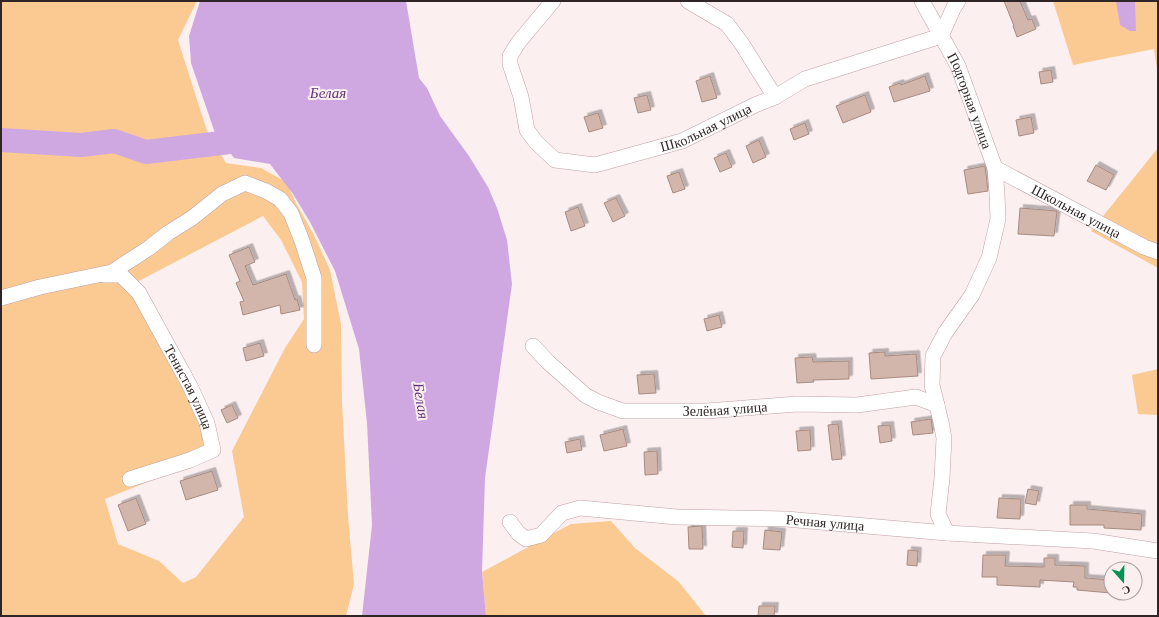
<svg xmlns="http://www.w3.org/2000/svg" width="1159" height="617" viewBox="0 0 1159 617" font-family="'Times New Roman',serif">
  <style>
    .green { fill: #fbca93; fill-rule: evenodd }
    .water { fill: #cfa8e2 }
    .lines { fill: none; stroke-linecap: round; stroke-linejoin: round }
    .river { stroke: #cfa8e2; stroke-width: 24 }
    .building { fill: #d2b5ab; stroke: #a68b81; filter: url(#shadow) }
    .minor-casing { stroke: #bfa1a4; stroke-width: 16 }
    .minor { stroke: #fff; stroke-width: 15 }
    .labels { text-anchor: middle; stroke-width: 4; stroke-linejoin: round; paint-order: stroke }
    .street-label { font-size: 14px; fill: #302526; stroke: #fceff0 }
    .water-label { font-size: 15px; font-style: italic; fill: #633378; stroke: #fceff0 }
  </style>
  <defs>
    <filter id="shadow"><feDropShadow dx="3.5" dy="-3.5" stdDeviation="0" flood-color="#0004"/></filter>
  </defs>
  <rect width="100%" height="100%" fill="#fceff0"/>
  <g class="green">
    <path d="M1,1H197L178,40L208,134L226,163L261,168L286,182L296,203L314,235L330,270L341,324L342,402L348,516L354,584L346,616H1ZM263,216L281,240L302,282L304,319L285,348L232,451L244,517L196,577L183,583L159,561L118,544L105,499L217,454L137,282Z"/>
    <path d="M1053,1H1158V76L1154,49L1073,65Z"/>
    <path d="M1158,148V268L1091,231Z"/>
    <path d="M1158,369V415L1138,414L1132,375Z"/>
    <path d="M611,521L635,548L679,582L706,616H486L482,572L571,524Z"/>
  </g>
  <g class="water">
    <path d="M200,1H406L419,78L427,88L440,116L469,156L488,187L497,208L507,240L512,284L485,478L482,572L486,616H362L372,525L367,423L359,349L335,271L310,222L293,194L270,164L234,158L215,133L191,63L189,36Z"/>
    <path d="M1116,1H1135L1136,31H1130L1120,25Z"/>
  </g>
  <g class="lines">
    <path class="river" d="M1,140L81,145L114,141L146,152L255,139"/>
  </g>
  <g class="building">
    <path d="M1004,1H1020L1028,20L1032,19L1036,29L1017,37L1013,26H1014Z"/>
    <path d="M1051,70L1053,82L1041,84L1039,72Z"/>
    <path d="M710,76L717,98L702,102L696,81Z"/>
    <path d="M925,76L930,91L894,102L889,87L900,83L901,85Z"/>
    <path d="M647,95L651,110L638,113L634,98Z"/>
    <path d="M865,95L871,112L843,123L836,106Z"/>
    <path d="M598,113L603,128L589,132L584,117Z"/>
    <path d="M1031,117L1034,133L1019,136L1016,120Z"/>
    <path d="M805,123L809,134L794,140L790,129Z"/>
    <path d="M759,140L766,157L753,163L746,146Z"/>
    <path d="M726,153L732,167L720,172L714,158Z"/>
    <path d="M1096,165L1114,175L1106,190L1087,181Z"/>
    <path d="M985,166L988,191L968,194L964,170Z"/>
    <path d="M679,172L685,189L673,193L667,176Z"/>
    <path d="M616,198L625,216L613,222L604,203Z"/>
    <path d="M578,207L585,226L571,231L565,212Z"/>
    <path d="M1020,208L1057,211L1054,236L1018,234Z"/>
    <path d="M249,247L255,262L245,266L253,285L286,274L295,300L297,299L300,310L281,314L280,305L243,315L240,302L244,301L236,283L240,281L229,255Z"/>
    <path d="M719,315L722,327L707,331L704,319Z"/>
    <path d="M260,343L264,356L246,361L243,348Z"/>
    <path d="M885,352V356L916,354L918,376L871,379L869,353Z"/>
    <path d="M812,357L813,362L849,361V379L813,380L814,382L797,383L795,358Z"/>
    <path d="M654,374L656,393L639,394L637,375Z"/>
    <path d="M232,405L238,418L227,423L221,410Z"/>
    <path d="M931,419L933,433L913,435L911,422Z"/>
    <path d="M838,424L842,459L832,460L828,425Z"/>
    <path d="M890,425L892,441L880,443L878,426Z"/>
    <path d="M623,429L627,446L604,451L600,435Z"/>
    <path d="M810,430L811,450L798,451L796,431Z"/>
    <path d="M580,439L582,450L567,453L565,442Z"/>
    <path d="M657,451L658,474L645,475L644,452Z"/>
    <path d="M212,471L218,490L186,500L180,481Z"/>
    <path d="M1028,489L1039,491L1036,505L1025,503Z"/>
    <path d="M136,498L146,524L128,531L118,505Z"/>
    <path d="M999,498L1021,499L1020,519L997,518Z"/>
    <path d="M1070,505H1087V509L1142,514L1141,530L1104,528V525H1070Z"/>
    <path d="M702,526L703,549H689L688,527Z"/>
    <path d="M765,530L782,532L780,550L763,549Z"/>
    <path d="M733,531H744L743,548L732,547Z"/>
    <path d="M908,550L918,551L917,566L907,565Z"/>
    <path d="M983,555H1006L1005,566L1044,567V558H1055V565L1085,566V578L1111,580V593L1077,590V587H1073L1074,582L1040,580V587L997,585V577H982Z"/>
    <path d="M759,606H775L774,616H758Z"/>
  </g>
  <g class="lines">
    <defs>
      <g id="minor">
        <path id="s1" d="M553,1L518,43L510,56V64L521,97L527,130L536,142L555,160L595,165L682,141L755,105L775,97L805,79L941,36L954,7L958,1"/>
        <path d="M688,1L727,24L742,44L775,97"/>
        <path id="s2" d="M922,1L958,66L995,168L997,194L998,219L989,258L972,295L945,333L933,356L932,385L941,422L944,438L942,478L938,514L947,533"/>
        <path id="s3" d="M995,168L1144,247L1158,252"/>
        <path id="s4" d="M104,275H121L139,293L190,386L207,423L213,450L190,460L130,479"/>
        <path d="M1,298L40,287L112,272L149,248L168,233L192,218L222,194L245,183L266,191L280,199L291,213L302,241L314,278V345"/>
        <path id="s5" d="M533,346L548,362L585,395L598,402L623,411H707L797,404L857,405L916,397L937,405"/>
        <path id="s6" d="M510,522L518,533L526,539L541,535L562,513L580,508L677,517L786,519L947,533L1093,541L1158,551"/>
      </g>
    </defs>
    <use href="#minor" class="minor-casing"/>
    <use href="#minor" class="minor"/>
  </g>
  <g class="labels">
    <g class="street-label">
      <text dy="5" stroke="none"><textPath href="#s2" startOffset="111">Подгорная улица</textPath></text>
      <text dy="5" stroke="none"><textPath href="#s1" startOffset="345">Школьная улица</textPath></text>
      <text dy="5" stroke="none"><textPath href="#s3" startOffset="92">Школьная улица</textPath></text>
      <text dy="5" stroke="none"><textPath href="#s4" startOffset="149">Тенистая улица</textPath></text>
      <text dy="5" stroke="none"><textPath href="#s5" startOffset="215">Зелёная улица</textPath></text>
      <text dy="5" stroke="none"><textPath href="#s6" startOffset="334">Речная улица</textPath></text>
    </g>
    <g class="water-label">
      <text x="328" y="98">Белая</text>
      <text transform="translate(421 401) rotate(81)" y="5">Белая</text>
    </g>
  </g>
  <rect width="1159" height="617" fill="none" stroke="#302526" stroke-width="4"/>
  <g transform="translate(1123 581) rotate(160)"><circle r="19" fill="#fceff0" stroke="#aa9e9f"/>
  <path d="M0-3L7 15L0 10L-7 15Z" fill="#039455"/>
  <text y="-6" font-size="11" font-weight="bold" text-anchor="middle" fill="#302526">С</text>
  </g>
</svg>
